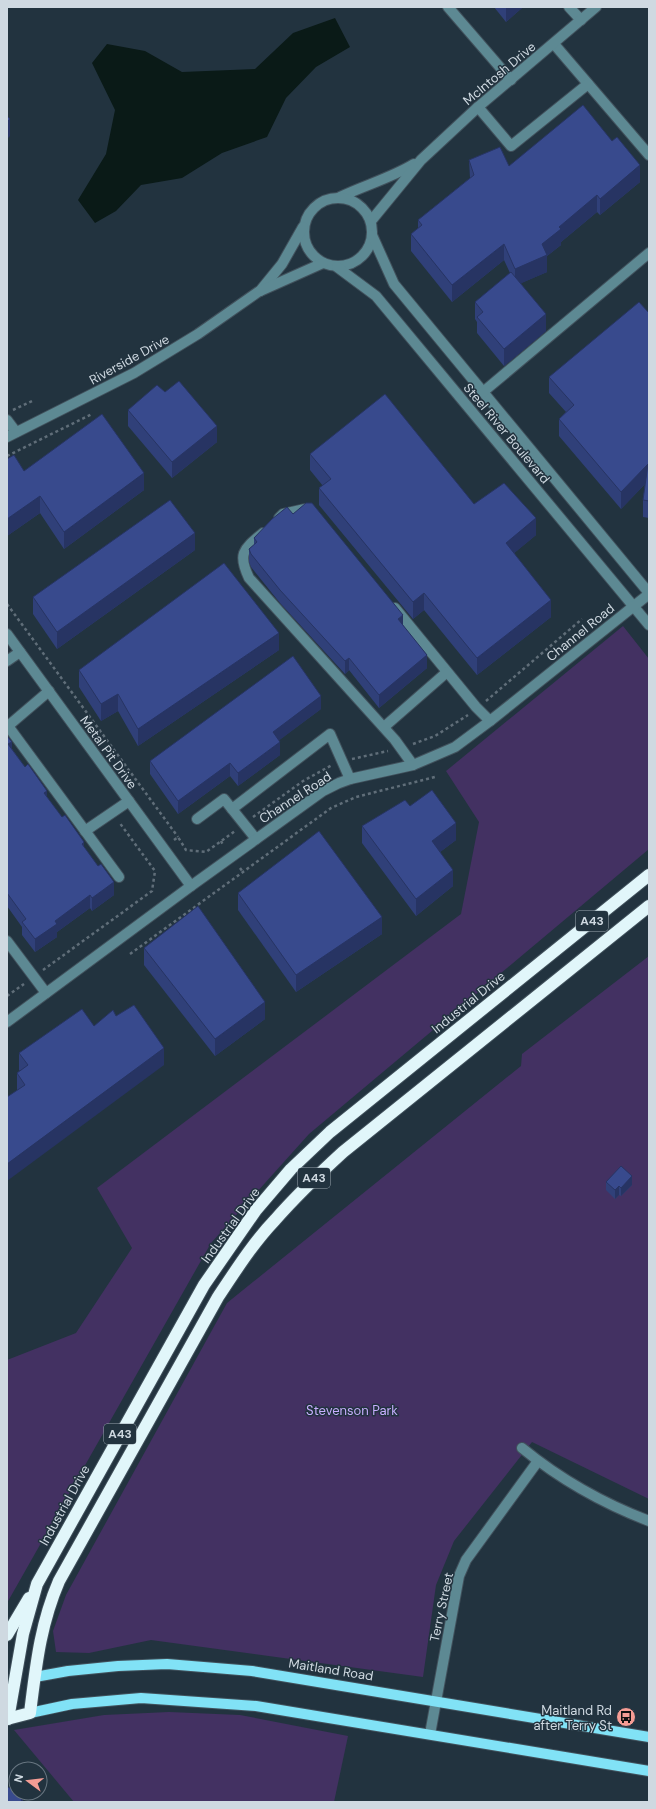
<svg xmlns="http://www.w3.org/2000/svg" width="656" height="1809" viewBox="0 0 656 1809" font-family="'DM Sans',sans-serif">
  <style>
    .green { fill: #433162 }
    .water { fill: #0a1a17 }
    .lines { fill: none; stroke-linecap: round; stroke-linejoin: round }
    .minor-casing { stroke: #41515c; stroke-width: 12 }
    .major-casing { stroke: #41515c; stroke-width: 12 }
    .highway-casing { stroke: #41515c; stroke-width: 14 }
    .path { stroke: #606e79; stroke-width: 2.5; stroke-dasharray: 3 3; stroke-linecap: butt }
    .minor { stroke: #5d8993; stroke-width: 10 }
    .major { stroke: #81e2f6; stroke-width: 10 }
    .highway { stroke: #e1f6fa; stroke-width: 12 }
    .wall { fill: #304079 }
    .shaded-wall { fill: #273463 }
    .building { fill: #384a8d; stroke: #273463 }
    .labels { text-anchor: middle; stroke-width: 3; stroke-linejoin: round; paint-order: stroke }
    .shield { fill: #22333f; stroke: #9ba7b0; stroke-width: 1 }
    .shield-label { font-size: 12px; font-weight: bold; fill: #cfd9e1 }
    .street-label { font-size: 13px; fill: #cfd9e1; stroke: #22333f }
    .park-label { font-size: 13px; fill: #c8aefe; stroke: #22333f }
    .poi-label { font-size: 13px; fill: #cfd9e1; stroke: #22333f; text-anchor: end }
  </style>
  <rect width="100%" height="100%" fill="#22333f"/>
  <g class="green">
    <path d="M623,626L649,659V849L309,1134L211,1243L7,1603V1360L76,1333L132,1248L97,1188L461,914L479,822L446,771Z"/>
    <path d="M649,956V1499L532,1442L454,1541L436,1585L423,1677L151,1640L89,1653L56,1652L53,1631L66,1595L227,1303L521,1066L522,1054Z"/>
    <path d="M169,1712L240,1715L348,1736L334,1802H74L14,1730L104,1715Z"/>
  </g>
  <path class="water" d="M335,18L350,47L316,67L286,98L267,137L222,153L182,178L141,185L116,211L95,223L78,200L106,154L115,110L92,63L107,44L145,51L182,72L255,69L293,33Z"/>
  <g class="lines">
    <defs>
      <g id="minor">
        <path d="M448,7L511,80"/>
        <path d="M569,7L581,20"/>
        <path d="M554,44L649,155"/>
        <path d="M478,107L511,146L588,84"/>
        <path d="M340,197C365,185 391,178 414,164"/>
        <circle cx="338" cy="232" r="34"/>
        <path d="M371,221L421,160L478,107L596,7"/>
        <path d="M372,235L394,284L649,593"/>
        <path d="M337,267L376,296L649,625"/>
        <path d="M260,291L282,264L303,227"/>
        <path d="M483,392L649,253"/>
        <path d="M7,420L16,432"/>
        <path d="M7,437L134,373L198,334L258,292L323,263"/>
        <path d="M279,518L283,514L305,509H309"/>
        <path d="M263,533C244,549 237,553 249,578L395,740L413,765"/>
        <path d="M395,608L476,707L490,721"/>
        <path d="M7,634L191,886"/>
        <path d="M7,661L20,652"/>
        <path d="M49,691L8,726L119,877"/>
        <path d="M384,727L447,672"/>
        <path d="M232,809L330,734L350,779"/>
        <path d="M197,819L224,799L256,839"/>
        <path d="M85,831L129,801"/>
        <path d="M7,941L46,993"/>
        <path d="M7,1022L191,886L323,791L339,783L350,779L413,765L455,747L490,721L649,594"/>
        <path d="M522,1448C561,1480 602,1503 649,1521"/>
        <path d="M430,1734L459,1576L466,1560L538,1461"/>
      </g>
      <g id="major">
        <path d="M35,1677L68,1671L118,1666L167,1664L252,1671L649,1737"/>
        <path d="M30,1713L72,1704L141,1698L256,1706L649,1771"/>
      </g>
      <g id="highway">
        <path d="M7,1635L29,1598"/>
        <path d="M7,1719L30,1713C36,1666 40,1625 59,1581L218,1297C236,1270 253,1243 275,1220C296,1196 319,1174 343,1152L649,906"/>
        <path d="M8,1719L23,1634L37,1584L204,1285L256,1210L291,1169L330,1132L649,875"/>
      </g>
    </defs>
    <use href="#minor" class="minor-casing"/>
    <use href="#major" class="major-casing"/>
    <use href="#highway" class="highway-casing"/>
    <g class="path">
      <path d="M13,410L32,401"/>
      <path d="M7,456L92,414"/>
      <path d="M7,604L178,837"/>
      <path d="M486,701L582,619"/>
      <path d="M413,744L435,736L468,715"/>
      <path d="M352,759L388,751"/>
      <path d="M253,817L303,781L332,765"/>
      <path d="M174,840L178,837L186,850L206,852L235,831"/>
      <path d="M221,841L223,845"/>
      <path d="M240,868L243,872"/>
      <path d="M130,954L331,808L356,797L435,777"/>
      <path d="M43,970L152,891L155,871L119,822"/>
      <path d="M7,996L24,984"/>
    </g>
    <use href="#minor" class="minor"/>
    <use href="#major" class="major"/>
    <use href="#highway" class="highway"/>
  </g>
  <g class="wall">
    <path d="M494,7H523L506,22Z"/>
    <path d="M469,160L509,166L640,182L600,215L597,212L561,242V245L547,256V272L521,283L546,331L504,366L477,333V322L475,319V302L510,273L504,260L452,302L411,251V234L418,228V220L470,178Z"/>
    <path d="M649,313V518L643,517V500L645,484L621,509L559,436V419L566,412L549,393V377Z"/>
    <path d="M128,410L217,442L172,478L128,426Z"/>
    <path d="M310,454L474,504L536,535L514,553L551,617L477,675L424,610L413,619L319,505V488L323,486L310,470Z"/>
    <path d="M7,459L24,471L144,490L64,549L40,513L7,536Z"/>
    <path d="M293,514L403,625L427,668L379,708L349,670L345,674L280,603L251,567L249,562V549L254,545V538Z"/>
    <path d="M195,550L57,649L33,614V597Z"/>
    <path d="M279,650L138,746L118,711L101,721L79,687V670Z"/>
    <path d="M321,709L279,740L280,755L238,786L230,776L178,814L150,774V761Z"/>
    <path d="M7,736L12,749L84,848L114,895L92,911L90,908L57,932V937L35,952L22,935V927L7,906Z"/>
    <path d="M410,806L456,840L440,852L453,886L416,916L362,843V826Z"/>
    <path d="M238,893L382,934L296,992L238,910Z"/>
    <path d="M144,948L265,1019L215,1056L144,965Z"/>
    <path d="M116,1016L164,1065L17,1090V1073L20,1071L19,1070V1053L94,1026Z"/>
    <path d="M606,1182L632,1185L621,1196L619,1195L615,1199L606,1190Z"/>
  </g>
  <g class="shaded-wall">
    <path d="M506,7H523L506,22Z"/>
    <path d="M10,119V136L7,139V122Z"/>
    <path d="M640,165V182L600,215V199Z"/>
    <path d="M597,195V212L561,242V245L547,256V272L515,286V269L559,227Z"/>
    <path d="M504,244V260L452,302V285Z"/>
    <path d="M546,314V331L504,366V349Z"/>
    <path d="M217,426V442L172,478V462Z"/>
    <path d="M648,464V481L621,509V492Z"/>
    <path d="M144,473V490L64,549V532Z"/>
    <path d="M40,496V513L7,536V519Z"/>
    <path d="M536,518V535L506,560V543Z"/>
    <path d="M195,533V550L57,649V632Z"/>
    <path d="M424,593V610L413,619V602Z"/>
    <path d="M551,600V617L477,675V658Z"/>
    <path d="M403,615V627L398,619Z"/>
    <path d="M279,633V650L138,746V729Z"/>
    <path d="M427,655V668L379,708V695Z"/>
    <path d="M349,658V670L345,674V661Z"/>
    <path d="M118,694V711L101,721V704Z"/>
    <path d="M321,696V709L273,745V732Z"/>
    <path d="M12,742V755L8,744Z"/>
    <path d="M280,742V755L238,786V773Z"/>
    <path d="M230,763V776L178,814V801Z"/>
    <path d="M47,791V804L44,793Z"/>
    <path d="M456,823V840L432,858V841Z"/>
    <path d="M84,842V855L82,844Z"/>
    <path d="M453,870V886L416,916V899Z"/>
    <path d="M114,882V895L92,911V898Z"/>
    <path d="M90,895V908L57,932V937L35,952V939L55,921Z"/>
    <path d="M382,917V934L296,992V975Z"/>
    <path d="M265,1002V1019L215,1056V1039Z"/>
    <path d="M164,1048V1065L7,1181V1164Z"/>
    <path d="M632,1176V1185L621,1196V1188Z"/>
    <path d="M619,1186V1195L615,1199V1190Z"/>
    <path d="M23,1793V1802H21Z"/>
  </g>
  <g class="building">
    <path d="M583,105L612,141L617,137L640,165L600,199L597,195L559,227L561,229L542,244L547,255L515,269L504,244L452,285L411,234L422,225L418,220L474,175L469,160L500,147L509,166Z"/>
    <path d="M7,116L10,119L7,122Z"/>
    <path d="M511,272L546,314L504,349L477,317L483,312L475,302Z"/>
    <path d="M639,302L649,313V501L643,500L648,464L621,492L559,419L574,405L549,377Z"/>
    <path d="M179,381L217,426L172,462L128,410L157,385L165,392Z"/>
    <path d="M385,394L474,504L504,483L536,518L506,543L551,600L477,658L424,593L413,602L319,488L331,479L310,454Z"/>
    <path d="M102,414L144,473L64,532L40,496L7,519V459L14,455L24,471Z"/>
    <path d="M170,500L195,533L57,632L33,597Z"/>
    <path d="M306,503H312L403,615L398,619L427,655L379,695L349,658L345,661L280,590L251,554L249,549L257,542L254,538L272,519L287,507L293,514Z"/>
    <path d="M224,563L279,633L138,729L118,694L101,704L79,670Z"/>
    <path d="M293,656L321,696L273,732L280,742L238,773L230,763L178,801L150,761Z"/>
    <path d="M7,736L12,742L8,744L25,767L28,764L47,791L44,793L62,817L65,815L84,842L82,844L98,866L101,864L114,882L92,898L90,895L55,921L57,924L35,939L22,922L26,919L7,893Z"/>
    <path d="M432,790L456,823L432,841L453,870L416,899L362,826L405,800L410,806Z"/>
    <path d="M319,831L382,917L296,975L238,893Z"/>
    <path d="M198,906L265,1002L215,1039L144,948Z"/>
    <path d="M134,1005L164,1048L7,1164V1097L25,1085L17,1073L28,1065L19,1053L82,1009L94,1026L113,1010L116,1016Z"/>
    <path d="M621,1166L632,1176L621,1188L619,1186L615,1190L606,1182Z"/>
    <path d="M7,1787L16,1790V1793H23L21,1802H7Z"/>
  </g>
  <defs>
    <symbol id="bus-disc" viewBox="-11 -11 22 22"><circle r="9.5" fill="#f59c94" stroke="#22333f"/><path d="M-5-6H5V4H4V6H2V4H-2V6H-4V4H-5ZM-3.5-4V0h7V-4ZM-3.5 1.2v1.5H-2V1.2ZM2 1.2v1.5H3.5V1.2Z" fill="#111"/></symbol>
  </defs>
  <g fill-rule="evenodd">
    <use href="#bus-disc" x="615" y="1706" width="22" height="22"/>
  </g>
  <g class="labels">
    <g class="shield">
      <rect x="576" y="911" width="32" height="20" rx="3"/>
      <rect x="298" y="1168" width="32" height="20" rx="3"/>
      <rect x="104" y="1424" width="32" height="20" rx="3"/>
    </g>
    <g class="shield-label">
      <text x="592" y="925">A43</text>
      <text x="314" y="1182">A43</text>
      <text x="120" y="1438">A43</text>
    </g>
    <g class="street-label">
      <text transform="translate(499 73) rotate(-40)" y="5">McIntosh Drive</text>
      <text transform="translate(129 359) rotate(-29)" y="5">Riverside Drive</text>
      <text transform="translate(507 433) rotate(50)" y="5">Steel River Boulevard</text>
      <text transform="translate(580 632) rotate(-39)" y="5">Channel Road</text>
      <text transform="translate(109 752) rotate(54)" y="5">Metal Pit Drive</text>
      <text transform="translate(295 797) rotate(-33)" y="5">Channel Road</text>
      <text transform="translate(468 1002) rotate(-39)" y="5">Industrial Drive</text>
      <text transform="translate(230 1225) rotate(-54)" y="5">Industrial Drive</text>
      <text transform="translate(64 1505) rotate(-61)" y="5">Industrial Drive</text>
      <text transform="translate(441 1607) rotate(-78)" y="5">Terry Street</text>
      <text transform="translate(331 1669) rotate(9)" y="5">Maitland Road</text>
    </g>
    <g class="park-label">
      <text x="352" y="1415">Stevenson Park</text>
    </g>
    <g class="poi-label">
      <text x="612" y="1715">Maitland Rd<tspan x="612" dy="15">after Terry St</tspan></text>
    </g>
  </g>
  <rect width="656" height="1809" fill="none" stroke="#cfd9e1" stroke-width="16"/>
  <g transform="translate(28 1781) rotate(285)"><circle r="19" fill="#22333f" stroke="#677580"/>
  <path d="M0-3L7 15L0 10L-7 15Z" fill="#f59c94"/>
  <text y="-6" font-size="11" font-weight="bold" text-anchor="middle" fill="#cfd9e1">N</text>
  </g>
</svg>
